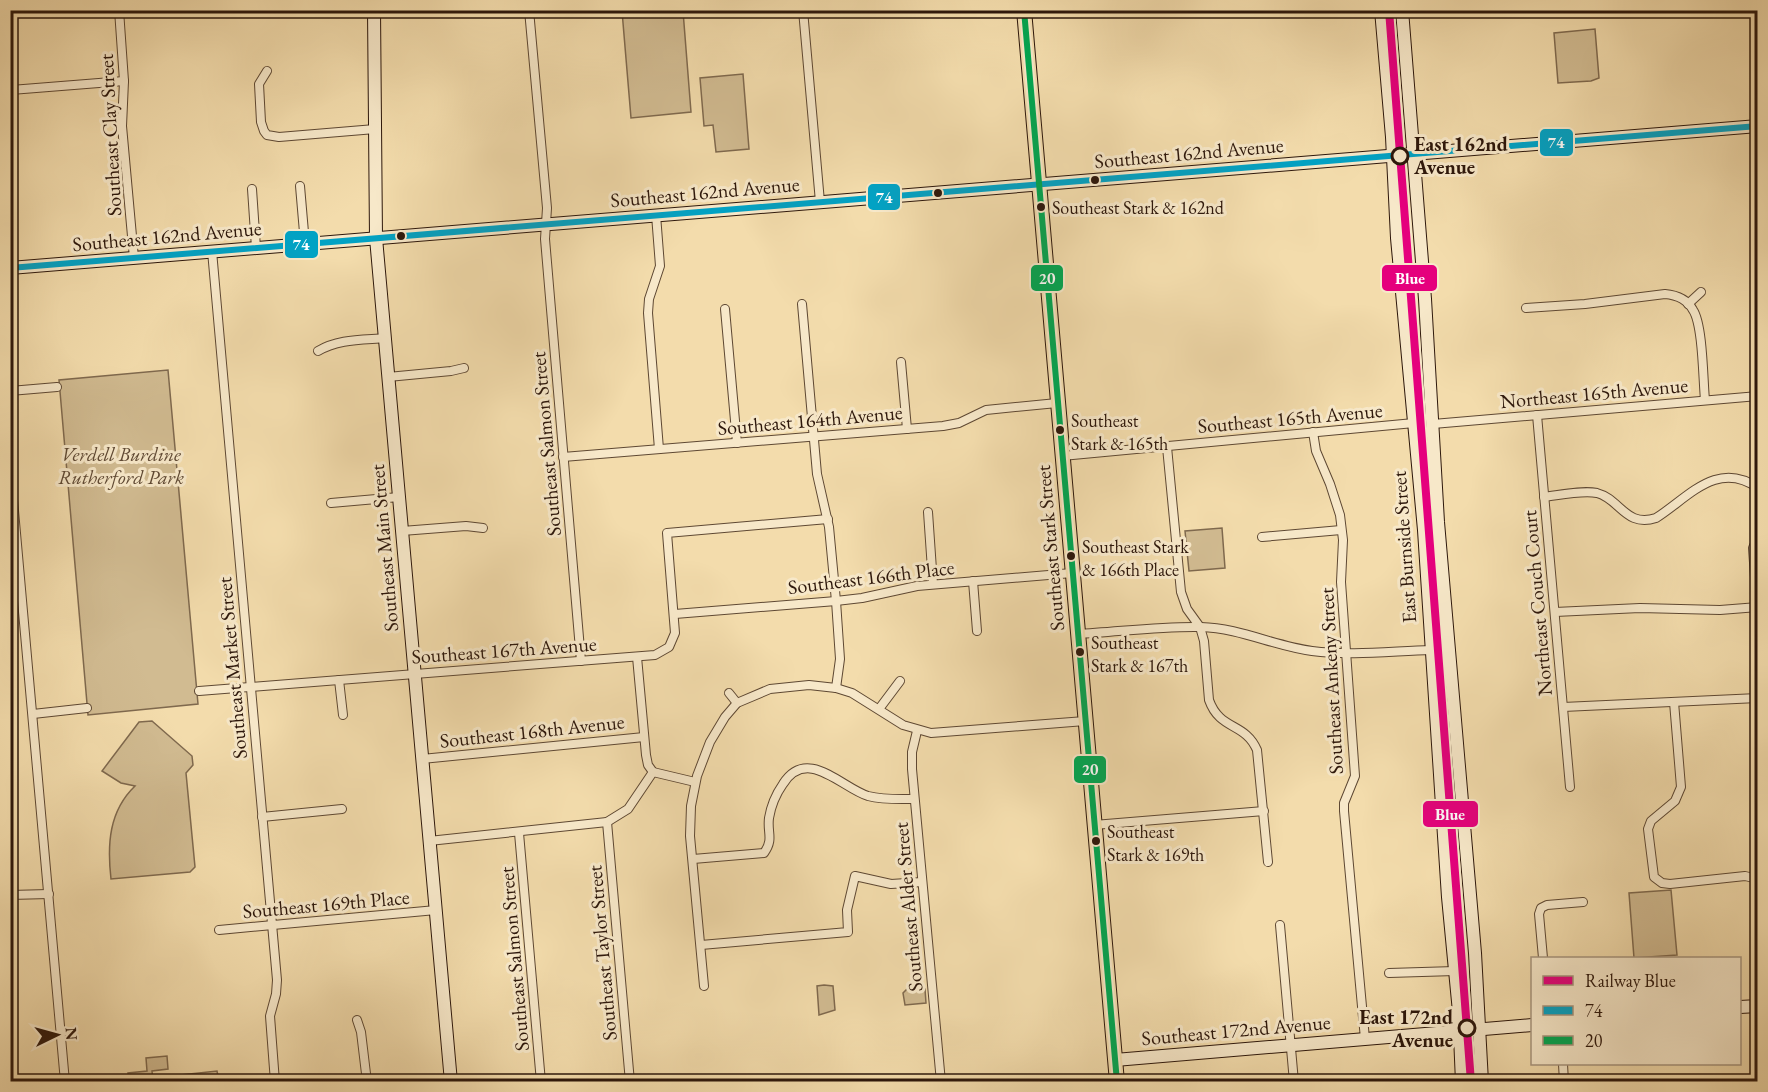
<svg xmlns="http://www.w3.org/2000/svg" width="1768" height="1092" viewBox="0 0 1768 1092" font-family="'EB Garamond',serif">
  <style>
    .green { fill: #d1bb91; stroke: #7f694e; stroke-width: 1.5 }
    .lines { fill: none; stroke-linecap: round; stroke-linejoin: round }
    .street-casing { stroke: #5e4833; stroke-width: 10 }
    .secondary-casing { stroke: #2d170b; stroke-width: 14 }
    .primary-casing { stroke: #2d170b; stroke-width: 16 }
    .street { stroke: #f7e8c9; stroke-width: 8 }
    .secondary { stroke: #f7e8c9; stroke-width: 12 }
    .primary { stroke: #f3dcac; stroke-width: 14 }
    .bus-1-casing { stroke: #f7e8c9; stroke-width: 10 }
    .bus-2-casing { stroke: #f7e8c9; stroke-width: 10 }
    .bus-1 { stroke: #02a2c4; stroke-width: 6 }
    .bus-2 { stroke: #00a651; stroke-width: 6 }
    .rail-1-casing { stroke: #f7e8c9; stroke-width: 12 }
    .rail-1 { stroke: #e5007d; stroke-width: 8 }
    .stop-dot { fill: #f7e8c9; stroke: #2d170b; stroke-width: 3 }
    .bus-dot { fill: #2d170b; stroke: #f7e8c9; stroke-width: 2 }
    .labels { text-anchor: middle; stroke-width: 6; stroke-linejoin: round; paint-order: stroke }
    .bus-label { font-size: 18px; fill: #2d170b; stroke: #f7e8c9; text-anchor: start }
    .street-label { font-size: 20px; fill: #2d170b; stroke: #f7e8c9 }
    .stop-label { font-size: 20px; font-weight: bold; fill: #2d170b; stroke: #f7e8c9; text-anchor: start }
    .park-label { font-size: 20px; font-style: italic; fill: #5e4833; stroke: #f7e8c9 }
    .line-badge { stroke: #f7e8c9; stroke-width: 2 }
    .badge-label { font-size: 16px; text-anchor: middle; font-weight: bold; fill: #fff }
  </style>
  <rect width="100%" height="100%" fill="#f3dcac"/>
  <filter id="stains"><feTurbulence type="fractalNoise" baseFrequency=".00333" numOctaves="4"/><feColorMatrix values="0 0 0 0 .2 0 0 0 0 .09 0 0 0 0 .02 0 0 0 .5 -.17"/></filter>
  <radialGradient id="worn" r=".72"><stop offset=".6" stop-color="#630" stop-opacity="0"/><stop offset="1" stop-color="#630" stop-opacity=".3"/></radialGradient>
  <g class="green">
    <path d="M622,11H683L691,112L631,118Z"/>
    <path d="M1595,29L1599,78L1591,81L1558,83L1554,33Z"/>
    <path d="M743,74L749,149L716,152L713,125L704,126L700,78Z"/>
    <path d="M168,370L198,704L88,715L59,380Z"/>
    <path d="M1222,528L1225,568L1189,571L1185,531Z"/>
    <path d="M152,721L192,756L193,765L186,773L195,867L190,872L111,879C107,844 109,811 135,786L121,783L102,771L139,722Z"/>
    <path d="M1671,890L1677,955L1634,958L1629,893Z"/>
    <path d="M824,985L833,986L835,1010L819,1015L817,986Z"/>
    <path d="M907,989H925L926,1003L905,1005L903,993Z"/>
    <path d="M167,1056L168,1069L152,1071L153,1081H129L128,1073L147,1071L146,1058Z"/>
    <path d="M217,1071L219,1081H162V1077Z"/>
  </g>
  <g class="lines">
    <defs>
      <g id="street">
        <path d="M119,10L124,81L122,126L134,258"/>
        <path d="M529,10L547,208L545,239L581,661"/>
        <path d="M803,10L820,202"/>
        <path d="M267,71L259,84L261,122L264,131L267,135L279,137L375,129"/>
        <path d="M11,90L124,81"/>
        <path d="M300,186L305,244"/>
        <path d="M252,189L256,248"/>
        <path d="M656,215L660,266L649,299L648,313L659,449"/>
        <path d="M212,251L277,980L276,994L270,1016L275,1082"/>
        <path d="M802,304L817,474L829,527L836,601L840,659L836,688"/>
        <path d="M1688,304L1701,292"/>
        <path d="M1526,308L1585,304L1665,294C1677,295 1687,299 1693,310C1703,325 1703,380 1705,400"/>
        <path d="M725,309L737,443"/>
        <path d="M318,351C338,339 361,340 385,338"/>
        <path d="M901,362L907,429"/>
        <path d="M388,377L451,371L464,368"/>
        <path d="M10,391L57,387"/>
        <path d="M1537,415L1570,787"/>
        <path d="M1433,424L1758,396"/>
        <path d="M1313,432L1316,451L1330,484L1340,515L1343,540L1341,582L1355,776L1344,803V811L1365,1039"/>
        <path d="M1167,447L1181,592L1187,609L1200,627L1204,641L1209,700C1220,731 1245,722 1257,750L1268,862"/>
        <path d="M1062,456L1414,423"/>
        <path d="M563,457L943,426L959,423L986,410L1057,403"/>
        <path d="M10,466L65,1082"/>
        <path d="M1544,497C1560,495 1582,490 1597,493C1620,499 1626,528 1656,518C1688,498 1717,459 1758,488"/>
        <path d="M331,503L399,497"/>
        <path d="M928,512L933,584"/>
        <path d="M402,531L466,526L483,528"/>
        <path d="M1262,537L1341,530"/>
        <path d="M973,581L977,631"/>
        <path d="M1757,607L1753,548L1758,537"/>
        <path d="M1555,612L1640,608L1720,610L1758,607"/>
        <path d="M675,614L836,601L862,598L917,586L1072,573"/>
        <path d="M1077,634C1118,632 1160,626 1201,627C1240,628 1274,646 1312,651C1351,656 1392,651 1431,650"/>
        <path d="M637,657L646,755L648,765L653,772"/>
        <path d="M339,680L343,715"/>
        <path d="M199,691L655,655L669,647L675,633L667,533L828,519"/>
        <path d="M729,693L737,703"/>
        <path d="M1674,702L1681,787L1675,801L1651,821L1648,829L1654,877L1662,883L1670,884L1745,876L1758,879"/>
        <path d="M1563,707L1758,698"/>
        <path d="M879,709L900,681"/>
        <path d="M33,714L87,708"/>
        <path d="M917,731L912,752V769L941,1082"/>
        <path d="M422,759L644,737"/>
        <path d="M653,772L695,782"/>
        <path d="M262,817L342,809"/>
        <path d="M607,822L630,1082"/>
        <path d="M1094,825L1264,811"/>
        <path d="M519,833L541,1082"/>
        <path d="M429,841L607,822L628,809L653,772"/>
        <path d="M693,859L764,853C774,839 767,833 769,818C771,806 776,794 783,784C807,746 842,788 868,796C884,800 899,799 914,799"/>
        <path d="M10,895L49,894"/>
        <path d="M1280,925L1294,1082"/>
        <path d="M219,930L436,910"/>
        <path d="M701,945L848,932L847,910L855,876L891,884L922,882"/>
        <path d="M1543,958L1539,914L1541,908L1547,905L1583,902"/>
        <path d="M1389,973L1455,971"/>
        <path d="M704,986L690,836L691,806L697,776L710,742L725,717L737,703L770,689L809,685L836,688L852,693L903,725L931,733L1085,721"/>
        <path d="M357,1020L361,1032L367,1082"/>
        <path d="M1563,1064L1564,1082"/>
      </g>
      <g id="secondary">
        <path d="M374,10L376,238L451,1082"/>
        <path d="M1381,10L1392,137L1397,238L1424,530L1448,897L1459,1012L1462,1082"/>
        <path d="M1402,10L1425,299L1438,522L1475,953L1482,1082"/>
        <path d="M10,268L1758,126"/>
        <path d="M1740,1007L1758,1006"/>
        <path d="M1115,1060L1532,1025"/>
      </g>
      <path id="primary" d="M1024,10L1117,1082"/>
    </defs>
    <use href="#street" class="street-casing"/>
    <use href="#secondary" class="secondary-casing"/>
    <use href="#primary" class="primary-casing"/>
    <use href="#street" class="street"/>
    <use href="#secondary" class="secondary"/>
    <use href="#primary" class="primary"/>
    <defs>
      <path id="bus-1" d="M10,268L1758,126"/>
      <path id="bus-2" d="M1024,10L1117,1082"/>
    </defs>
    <use href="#bus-1" class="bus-1-casing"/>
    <use href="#bus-2" class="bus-2-casing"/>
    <use href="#bus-1" class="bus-1"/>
    <use href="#bus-2" class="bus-2"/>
    <defs>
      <path id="rail-1" d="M1389,10L1471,1082"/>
    </defs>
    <use href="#rail-1" class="rail-1-casing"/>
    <use href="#rail-1" class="rail-1"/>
  </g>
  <g class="stop-dot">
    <circle cx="1400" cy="156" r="8"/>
    <circle cx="1467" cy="1028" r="8"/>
  </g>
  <g class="bus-dot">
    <circle cx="1095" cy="180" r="5"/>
    <circle cx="938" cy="193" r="5"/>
    <circle cx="1041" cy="207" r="5"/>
    <circle cx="401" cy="236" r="5"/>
    <circle cx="1060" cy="430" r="5"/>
    <circle cx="1071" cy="556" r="5"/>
    <circle cx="1080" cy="652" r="5"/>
    <circle cx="1096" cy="841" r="5"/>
  </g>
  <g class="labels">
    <g class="bus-label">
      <text x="1052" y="214">Southeast Stark &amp; 162nd</text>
      <text x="1071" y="427">Southeast<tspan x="1071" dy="23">Stark &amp; 165th</tspan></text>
      <text x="1082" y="553">Southeast Stark<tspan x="1082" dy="23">&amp; 166th Place</tspan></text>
      <text x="1091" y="649">Southeast<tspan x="1091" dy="23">Stark &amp; 167th</tspan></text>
      <text x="1107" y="838">Southeast<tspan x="1107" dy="23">Stark &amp; 169th</tspan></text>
    </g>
    <g class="street-label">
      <text transform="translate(110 135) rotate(-93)" y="7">Southeast Clay Street</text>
      <text transform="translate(1189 153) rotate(-5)" y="7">Southeast 162nd Avenue</text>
      <text transform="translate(705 192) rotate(-5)" y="7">Southeast 162nd Avenue</text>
      <text transform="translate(167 236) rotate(-5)" y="7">Southeast 162nd Avenue</text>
      <text transform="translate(1594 393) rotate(-5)" y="7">Northeast 165th Avenue</text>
      <text transform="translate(1290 418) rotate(-5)" y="7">Southeast 165th Avenue</text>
      <text transform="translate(810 420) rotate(-5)" y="7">Southeast 164th Avenue</text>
      <text transform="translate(546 444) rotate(-95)" y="7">Southeast Salmon Street</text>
      <text transform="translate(1404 547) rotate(-94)" y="7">East Burnside Street</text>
      <text transform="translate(384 548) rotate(-95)" y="7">Southeast Main Street</text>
      <text transform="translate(1050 548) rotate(-95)" y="7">Southeast Stark Street</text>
      <text transform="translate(871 577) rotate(-7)" y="7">Southeast 166th Place</text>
      <text transform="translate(1537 603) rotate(-95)" y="7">Northeast Couch Court</text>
      <text transform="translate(504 650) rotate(-4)" y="7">Southeast 167th Avenue</text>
      <text transform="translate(232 668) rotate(-95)" y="7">Southeast Market Street</text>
      <text transform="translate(1331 681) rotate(-93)" y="7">Southeast Ankeny Street</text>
      <text transform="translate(532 731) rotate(-6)" y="7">Southeast 168th Avenue</text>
      <text transform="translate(326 904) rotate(-5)" y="7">Southeast 169th Place</text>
      <text transform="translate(908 907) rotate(-95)" y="7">Southeast Alder Street</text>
      <text transform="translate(602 953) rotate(-95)" y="7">Southeast Taylor Street</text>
      <text transform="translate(514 959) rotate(-95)" y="7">Southeast Salmon Street</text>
      <text transform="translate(1236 1030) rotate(-5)" y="7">Southeast 172nd Avenue</text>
    </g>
    <g class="stop-label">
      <text x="1414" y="151">East 162nd<tspan x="1414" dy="23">Avenue</tspan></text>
      <text x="1453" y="1024" text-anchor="end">East 172nd<tspan x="1453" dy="23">Avenue</tspan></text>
    </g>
    <g class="park-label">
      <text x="121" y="461">Verdell Burdine<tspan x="121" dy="23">Rutherford Park</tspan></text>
    </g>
  </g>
  <g class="line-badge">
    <rect x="1539" y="128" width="35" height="29" rx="6" fill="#02a2c4"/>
    <rect x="867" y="183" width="34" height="28" rx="6" fill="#02a2c4"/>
    <rect x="284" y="230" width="35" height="29" rx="6" fill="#02a2c4"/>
    <rect x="1030" y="264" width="34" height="28" rx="6" fill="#00a651"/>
    <rect x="1381" y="264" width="57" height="28" rx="6" fill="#e5007d"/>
    <rect x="1073" y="755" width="34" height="29" rx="6" fill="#00a651"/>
    <rect x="1422" y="800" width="57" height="28" rx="6" fill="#e5007d"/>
  </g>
  <g class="badge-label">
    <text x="1556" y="148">74</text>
    <text x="884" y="203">74</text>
    <text x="301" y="250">74</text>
    <text x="1047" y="284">20</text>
    <text x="1410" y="284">Blue</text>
    <text x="1090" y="775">20</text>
    <text x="1450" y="820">Blue</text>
  </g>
  <rect width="1768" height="1092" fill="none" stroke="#f3dcac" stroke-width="36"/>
  <rect x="12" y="12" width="1744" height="1068" fill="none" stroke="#2d170b" stroke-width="3"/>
  <rect x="18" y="18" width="1732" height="1056" fill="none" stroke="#2d170b" stroke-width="1.5"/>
  <rect x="1531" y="957" width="210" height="108" fill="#f7e8c9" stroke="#a6947d" stroke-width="1.5"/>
  <rect x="1543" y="976" width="30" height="9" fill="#e5007d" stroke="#a6947d" stroke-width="1.5"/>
  <text x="1585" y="987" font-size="18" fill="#2d170b">Railway Blue</text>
  <rect x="1543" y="1006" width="30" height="9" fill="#02a2c4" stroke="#a6947d" stroke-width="1.5"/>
  <text x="1585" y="1017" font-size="18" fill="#2d170b">74</text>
  <rect x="1543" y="1036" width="30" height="9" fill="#00a651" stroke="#a6947d" stroke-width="1.5"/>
  <text x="1585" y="1047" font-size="18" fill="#2d170b">20</text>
  <g transform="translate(57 1035) rotate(85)" stroke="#f7e8c9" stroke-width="4.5" paint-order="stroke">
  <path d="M0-4.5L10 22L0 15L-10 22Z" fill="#2d170b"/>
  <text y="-9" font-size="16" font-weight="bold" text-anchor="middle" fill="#2d170b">N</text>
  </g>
  <rect width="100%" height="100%" filter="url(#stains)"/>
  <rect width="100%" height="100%" fill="url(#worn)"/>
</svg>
